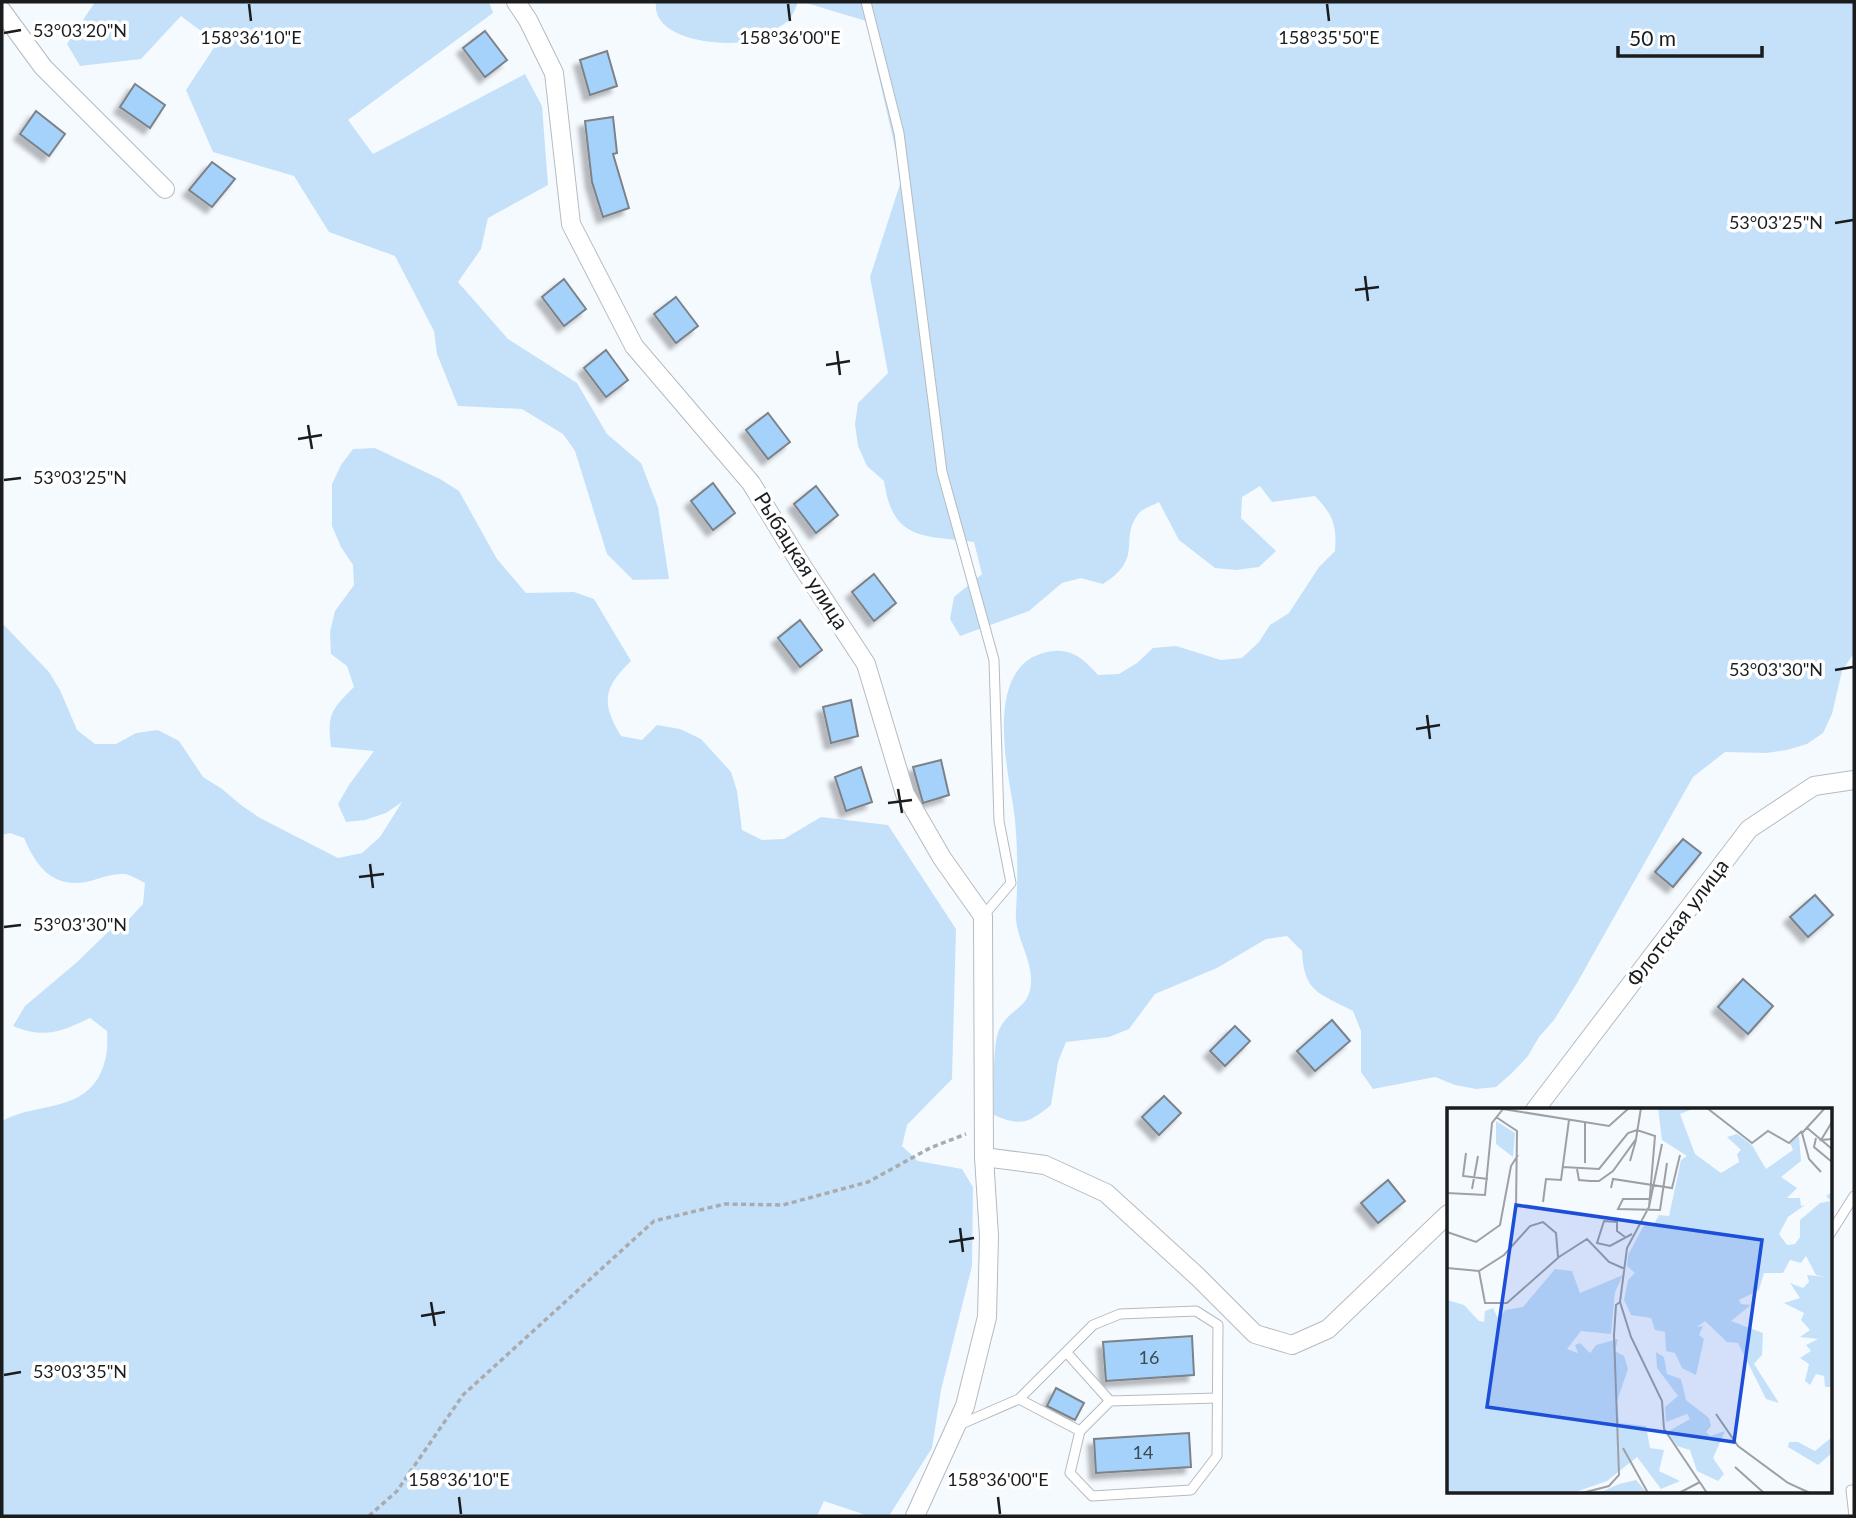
<svg xmlns="http://www.w3.org/2000/svg" width="1856" height="1518" viewBox="0 0 1856 1518" font-family="Lato,sans-serif">
  <style>
    .green { fill: #c5e1fa }
    .building { fill: #a4d2fa; stroke: #7c8287; stroke-width: 2; filter: url(#shadow) }
    .lines { fill: none; stroke-linecap: round; stroke-linejoin: round }
    .service-casing { stroke: #b5bbc1; stroke-width: 11 }
    .minor-casing { stroke: #b5bbc1; stroke-width: 20 }
    .path { stroke: #a8acb0; stroke-width: 3.5; stroke-dasharray: 5 3.5; stroke-linecap: butt }
    .service { stroke: #fff; stroke-width: 9 }
    .minor { stroke: #fff; stroke-width: 18 }
    .ticks { fill: none; stroke: #1a1c1e; stroke-width: 2.5 }
    .labels { text-anchor: middle; stroke-width: 7; stroke-linejoin: round; paint-order: stroke }
    .number-label { font-size: 18px; fill: #3c4a55 }
    .street-label { font-size: 21px; fill: #1a1c1e; stroke: #fff }
    .inset-road { fill: none; stroke: #9da1a5; stroke-width: 2 }
    .view { fill: #1d4ed8; fill-opacity: 0.15; stroke: #1d4ed8; stroke-width: 3.5 }
    .inset-edge { fill: none; stroke: #1a1c1e; stroke-width: 3.5 }
    .ticks-label { font-size: 18px; text-anchor: middle; fill: #1a1c1e; stroke: #fff; stroke-width: 7; stroke-linejoin: round; paint-order: stroke }
  </style>
  <defs>
    <filter id="shadow"><feDropShadow dx="-6" dy="6" stdDeviation="2" flood-color="#0004"/></filter>
  </defs>
  <rect width="100%" height="100%" fill="#f5faff"/>
  <g class="green">
    <path d="M95,2H489L493,13L348,120L373,154L525,74L542,106L548,185L488,218L481,249L458,282L508,339L577,383L607,434L641,463L658,507L669,579L633,580L607,554L575,451L563,434L522,409L458,406L437,354L434,331L395,256L329,232L294,176L213,152L186,90L217,43L181,16L141,59L80,66L67,44Z"/>
    <path d="M656,2H798C796,7 792,17 788,21C783,26 756,39 749,41C722,47 651,40 656,2Z"/>
    <path d="M803,2H1854V653L1842,671L1832,714L1823,733L1807,744L1787,750L1766,753L1725,752L1693,777L1577,983L1554,1020L1539,1037L1528,1056L1512,1073L1496,1087L1476,1089L1455,1085L1435,1077L1373,1089L1361,1072V1031L1353,1011C1319,993 1304,993 1302,951L1287,936L1266,939L1217,968L1155,994L1129,1029L1109,1037L1066,1042L1058,1062L1051,1105C1029,1123 1021,1127 994,1115C994,1097 992,1045 999,1030C1009,1007 1032,1010 1031,978C1030,955 1014,934 1016,911C1018,880 1018,836 1013,805C1006,762 986,669 1043,653C1069,646 1081,656 1098,675L1119,674L1137,663L1153,648L1176,646L1221,660L1242,658L1259,642L1270,625L1289,613L1319,567L1335,551C1337,525 1333,515 1315,496L1272,502L1260,486L1242,497L1241,518L1276,551L1259,567L1236,570L1215,568L1179,540L1159,502C1154,505 1144,508 1140,512C1117,539 1146,557 1103,584L1081,578L1062,583L1029,611L960,636L950,619L954,597L982,574L974,542C923,535 893,542 884,481L867,466L858,446L855,424L858,403L888,373L870,277L902,178L866,21Z"/>
    <path d="M375,448L440,479L459,491L497,559L526,593L574,592L594,599L631,661C603,688 601,703 621,736L642,740L657,725L680,729L701,739L731,772L737,791L742,830L762,840L784,839L821,817L888,825L956,929L952,1079L907,1125L902,1146L918,1161L962,1169L973,1187L972,1266L941,1390L932,1448L889,1516H869L824,1501L817,1516H2V1121C34,1103 78,1112 98,1078C107,1062 108,1048 107,1031L90,1018C61,1032 44,1039 13,1026L25,1006L76,963L108,932L128,920L143,904L145,883C139,880 131,875 125,874C111,873 99,879 86,882C52,888 36,866 24,838L10,833L2,835V623L49,672L60,690L77,730L95,744H116L136,733L158,730L179,741L203,777L222,789L241,805L260,818L338,858L362,853L380,837L402,802L386,813L365,820L346,822L338,804L349,785L374,751L331,747C327,714 331,710 354,687L347,666L331,654L330,632L335,611L354,585L353,565L341,547L332,526V484L341,465L353,449Z"/>
  </g>
  <g class="building">
    <path d="M485,31L507,60L485,77L463,48Z"/>
    <path d="M607,51L617,86L590,95L580,60Z"/>
    <path d="M135,84L165,105L150,128L120,107Z"/>
    <path d="M36,111L65,134L49,156L20,134Z"/>
    <path d="M613,117L617,153L613,154L629,208L603,217L592,182L585,121Z"/>
    <path d="M212,162L235,179L212,207L189,190Z"/>
    <path d="M564,279L586,309L564,326L542,297Z"/>
    <path d="M676,297L698,326L676,343L654,314Z"/>
    <path d="M606,350L628,380L606,397L584,368Z"/>
    <path d="M768,413L790,442L768,459L746,430Z"/>
    <path d="M713,483L735,513L713,530L691,501Z"/>
    <path d="M816,486L838,515L816,533L794,504Z"/>
    <path d="M874,574L896,603L874,621L852,592Z"/>
    <path d="M800,620L822,650L800,667L778,638Z"/>
    <path d="M851,700L858,736L831,743L823,707Z"/>
    <path d="M941,760L949,795L923,803L913,767Z"/>
    <path d="M861,767L872,802L846,811L835,777Z"/>
    <path d="M1683,839L1701,853L1673,887L1655,872Z"/>
    <path d="M1815,895L1833,915L1808,937L1790,917Z"/>
    <path d="M1743,979L1773,1006L1748,1034L1718,1007Z"/>
    <path d="M1332,1020L1350,1041L1315,1071L1297,1051Z"/>
    <path d="M1235,1026L1250,1041L1225,1066L1210,1051Z"/>
    <path d="M1164,1096L1181,1113L1159,1135L1142,1117Z"/>
    <path d="M1388,1180L1405,1201L1378,1223L1361,1203Z"/>
    <path d="M1192,1336L1194,1375L1106,1381L1103,1342Z"/>
    <path d="M1056,1388L1084,1403L1075,1420L1047,1406Z"/>
    <path d="M1189,1433L1191,1467L1096,1473L1094,1439Z"/>
  </g>
  <g class="lines">
    <defs>
      <g id="service">
        <path d="M866,2L899,133L942,472L994,660L999,821L1011,883L983,916"/>
        <path d="M1830,1234L1854,1196"/>
        <path d="M1067,1353L1110,1401"/>
        <path d="M959,1425L1019,1399L1093,1325L1120,1314L1196,1311L1218,1325L1217,1456L1191,1490L1092,1496L1070,1473L1080,1431L1019,1399"/>
        <path d="M1080,1431L1110,1401L1217,1398"/>
        <path d="M1851,1490L1854,1516"/>
      </g>
      <g id="minor">
        <path d="M516,2L528,20L554,73L571,224L634,346L751,483L800,563L866,664L905,794L942,858L983,916L984,1157L989,1236L987,1317L965,1406L915,1516"/>
        <path d="M2,11L43,67L165,189"/>
        <path d="M1535,1110L1749,829L1814,786L1854,780"/>
        <path d="M984,1157L1045,1165L1106,1193L1198,1277L1255,1334L1292,1345L1328,1329L1448,1214"/>
      </g>
    </defs>
    <use href="#service" class="service-casing"/>
    <use href="#minor" class="minor-casing"/>
    <path class="path" d="M369,1516L397,1491L463,1395L654,1221L725,1204L783,1205L868,1182L930,1148L966,1134"/>
    <use href="#service" class="service"/>
    <use href="#minor" class="minor"/>
  </g>
  <path class="ticks" d="M249,4L251,21M788,4L790,21M1327,4L1329,21M4,33L21,30M1835,223L1853,220M1365,276L1368,301M1355,290L1379,287M837,351L840,375M826,365L850,361M308,425L312,449M298,439L322,435M4,480L21,478M1835,670L1853,667M1427,715L1430,739M1416,729L1440,725M898,789L902,813M888,803L912,800M370,864L373,888M359,877L384,874M4,927L21,925M960,1228L963,1252M949,1242L974,1238M431,1302L435,1326M421,1316L445,1312M4,1375L21,1372M459,1497L461,1514M998,1497L1000,1514"/>
  <g class="labels">
    <g class="number-label">
      <text x="1149" y="1364">16</text>
      <text x="1143" y="1459">14</text>
    </g>
    <g class="street-label">
      <text transform="translate(801 561) rotate(58)" y="7">Рыбацкая улица</text>
      <text transform="translate(1678 923) rotate(-53)" y="7">Флотская улица</text>
    </g>
  </g>
  <g transform="translate(1447 1108)">
    <rect width="385" height="385" fill="#f5faff"/>
    <path d="M211,0H248L233,6L248,46L274,65L292,54L290,46L294,42L280,29L290,26L305,37L319,61L346,42L343,35L352,28L354,53L334,69L350,80L340,90H353L354,98L358,97L341,109L332,126L340,137L348,136L353,129V112L373,95L384,93L379,88L385,84L384,279H378L377,268L369,266L363,277L358,273L362,256L353,250L364,243L359,237L371,231L353,229L363,222L354,212L357,205L337,195L353,190L343,175L356,180L362,174L360,167L379,169L369,167L359,148L354,155L343,152L336,165H317L312,182L292,192L294,196L304,197L284,213L316,225L315,247L307,256L332,295L319,291L291,235L280,234L258,213L250,219L256,218L252,227L257,231L249,267L235,260L228,245L219,243L218,224L208,222L204,210L184,207L177,192L181,172L188,165L180,158L181,147L198,115L206,118L212,107L222,108L234,52L240,48L215,32ZM49,13L68,25L66,49L49,36ZM108,161L125,163L133,185L176,167L168,184L164,226L134,223L120,241L131,245L128,237L133,235L143,245L149,237L171,231L168,243L177,248L181,261L170,293L172,315L199,318L203,340L217,342L212,363L233,373L214,381L190,349L160,373L126,385H0V192L17,197L32,213L37,214L38,203L46,200L52,212L58,202L76,199ZM209,244L217,249L220,266L234,271L239,292L262,310L264,318L259,324L263,328L278,323L266,350L277,366L271,373L250,363L243,342L230,338L222,327V323L243,311L240,306L219,314L218,299L231,288L210,260ZM385,329V345L371,357L341,339L342,334H351L368,343ZM189,372L200,385H152L172,376Z" fill="#c5e1fa"/>
    <path class="inset-road" d="M260,0L305,35L321,23L342,35L355,23M56,1L162,18L182,0M49,9L70,23L69,101M385,14L374,32L385,31M359,19L385,41M369,30L367,39L385,54M19,45L16,68L41,71M183,53L189,32M138,55V15M116,59L152,61L181,25L190,22L208,28L202,99L180,140L173,194L184,229L215,293L217,321L260,385M130,61L132,72L143,73H152L166,63L189,31L194,0M374,64L362,51L355,25L378,0M164,80L166,71L225,80L233,47M25,81L31,48M0,85L38,87L45,15L56,1M202,91H176L171,101L213,102L220,55M96,94L99,71L114,72L122,12M202,99L215,36M0,124L29,134L53,117L64,58L71,47M178,129L170,123V114L157,113L150,135L163,138L185,126M0,160L32,163L57,147L83,118L96,114L109,125L111,149M32,163L38,195H60L112,149L140,131L162,154L178,161M269,306L291,338L341,375L363,385M176,340L201,385M288,359L317,385M135,385L162,378L172,367L167,227L169,197L173,194M232,385L253,374"/>
    <path class="view" d="M69,97L315,132L287,334L40,299Z"/>
    <rect width="385" height="385" class="inset-edge"/>
  </g>
  <g class="ticks-label">
    <text x="80" y="37">53°03'20"N</text>
    <text x="251" y="44">158°36'10"E</text>
    <text x="790" y="44">158°36'00"E</text>
    <text x="1329" y="44">158°35'50"E</text>
    <text x="1776" y="229">53°03'25"N</text>
    <text x="80" y="484">53°03'25"N</text>
    <text x="1776" y="676">53°03'30"N</text>
    <text x="80" y="931">53°03'30"N</text>
    <text x="80" y="1378">53°03'35"N</text>
    <text x="459" y="1486">158°36'10"E</text>
    <text x="998" y="1486">158°36'00"E</text>
  </g>
  <rect width="1856" height="1518" fill="none" stroke="#1a1c1e" stroke-width="7"/>
  <path d="M1618 46v10h144v-10" fill="none" stroke="#1a1c1e" stroke-width="3.5"/>
  <text x="1629" y="46" font-size="21" fill="#1a1c1e" stroke="#ffffff" stroke-width="5" paint-order="stroke">50 m</text>
</svg>
